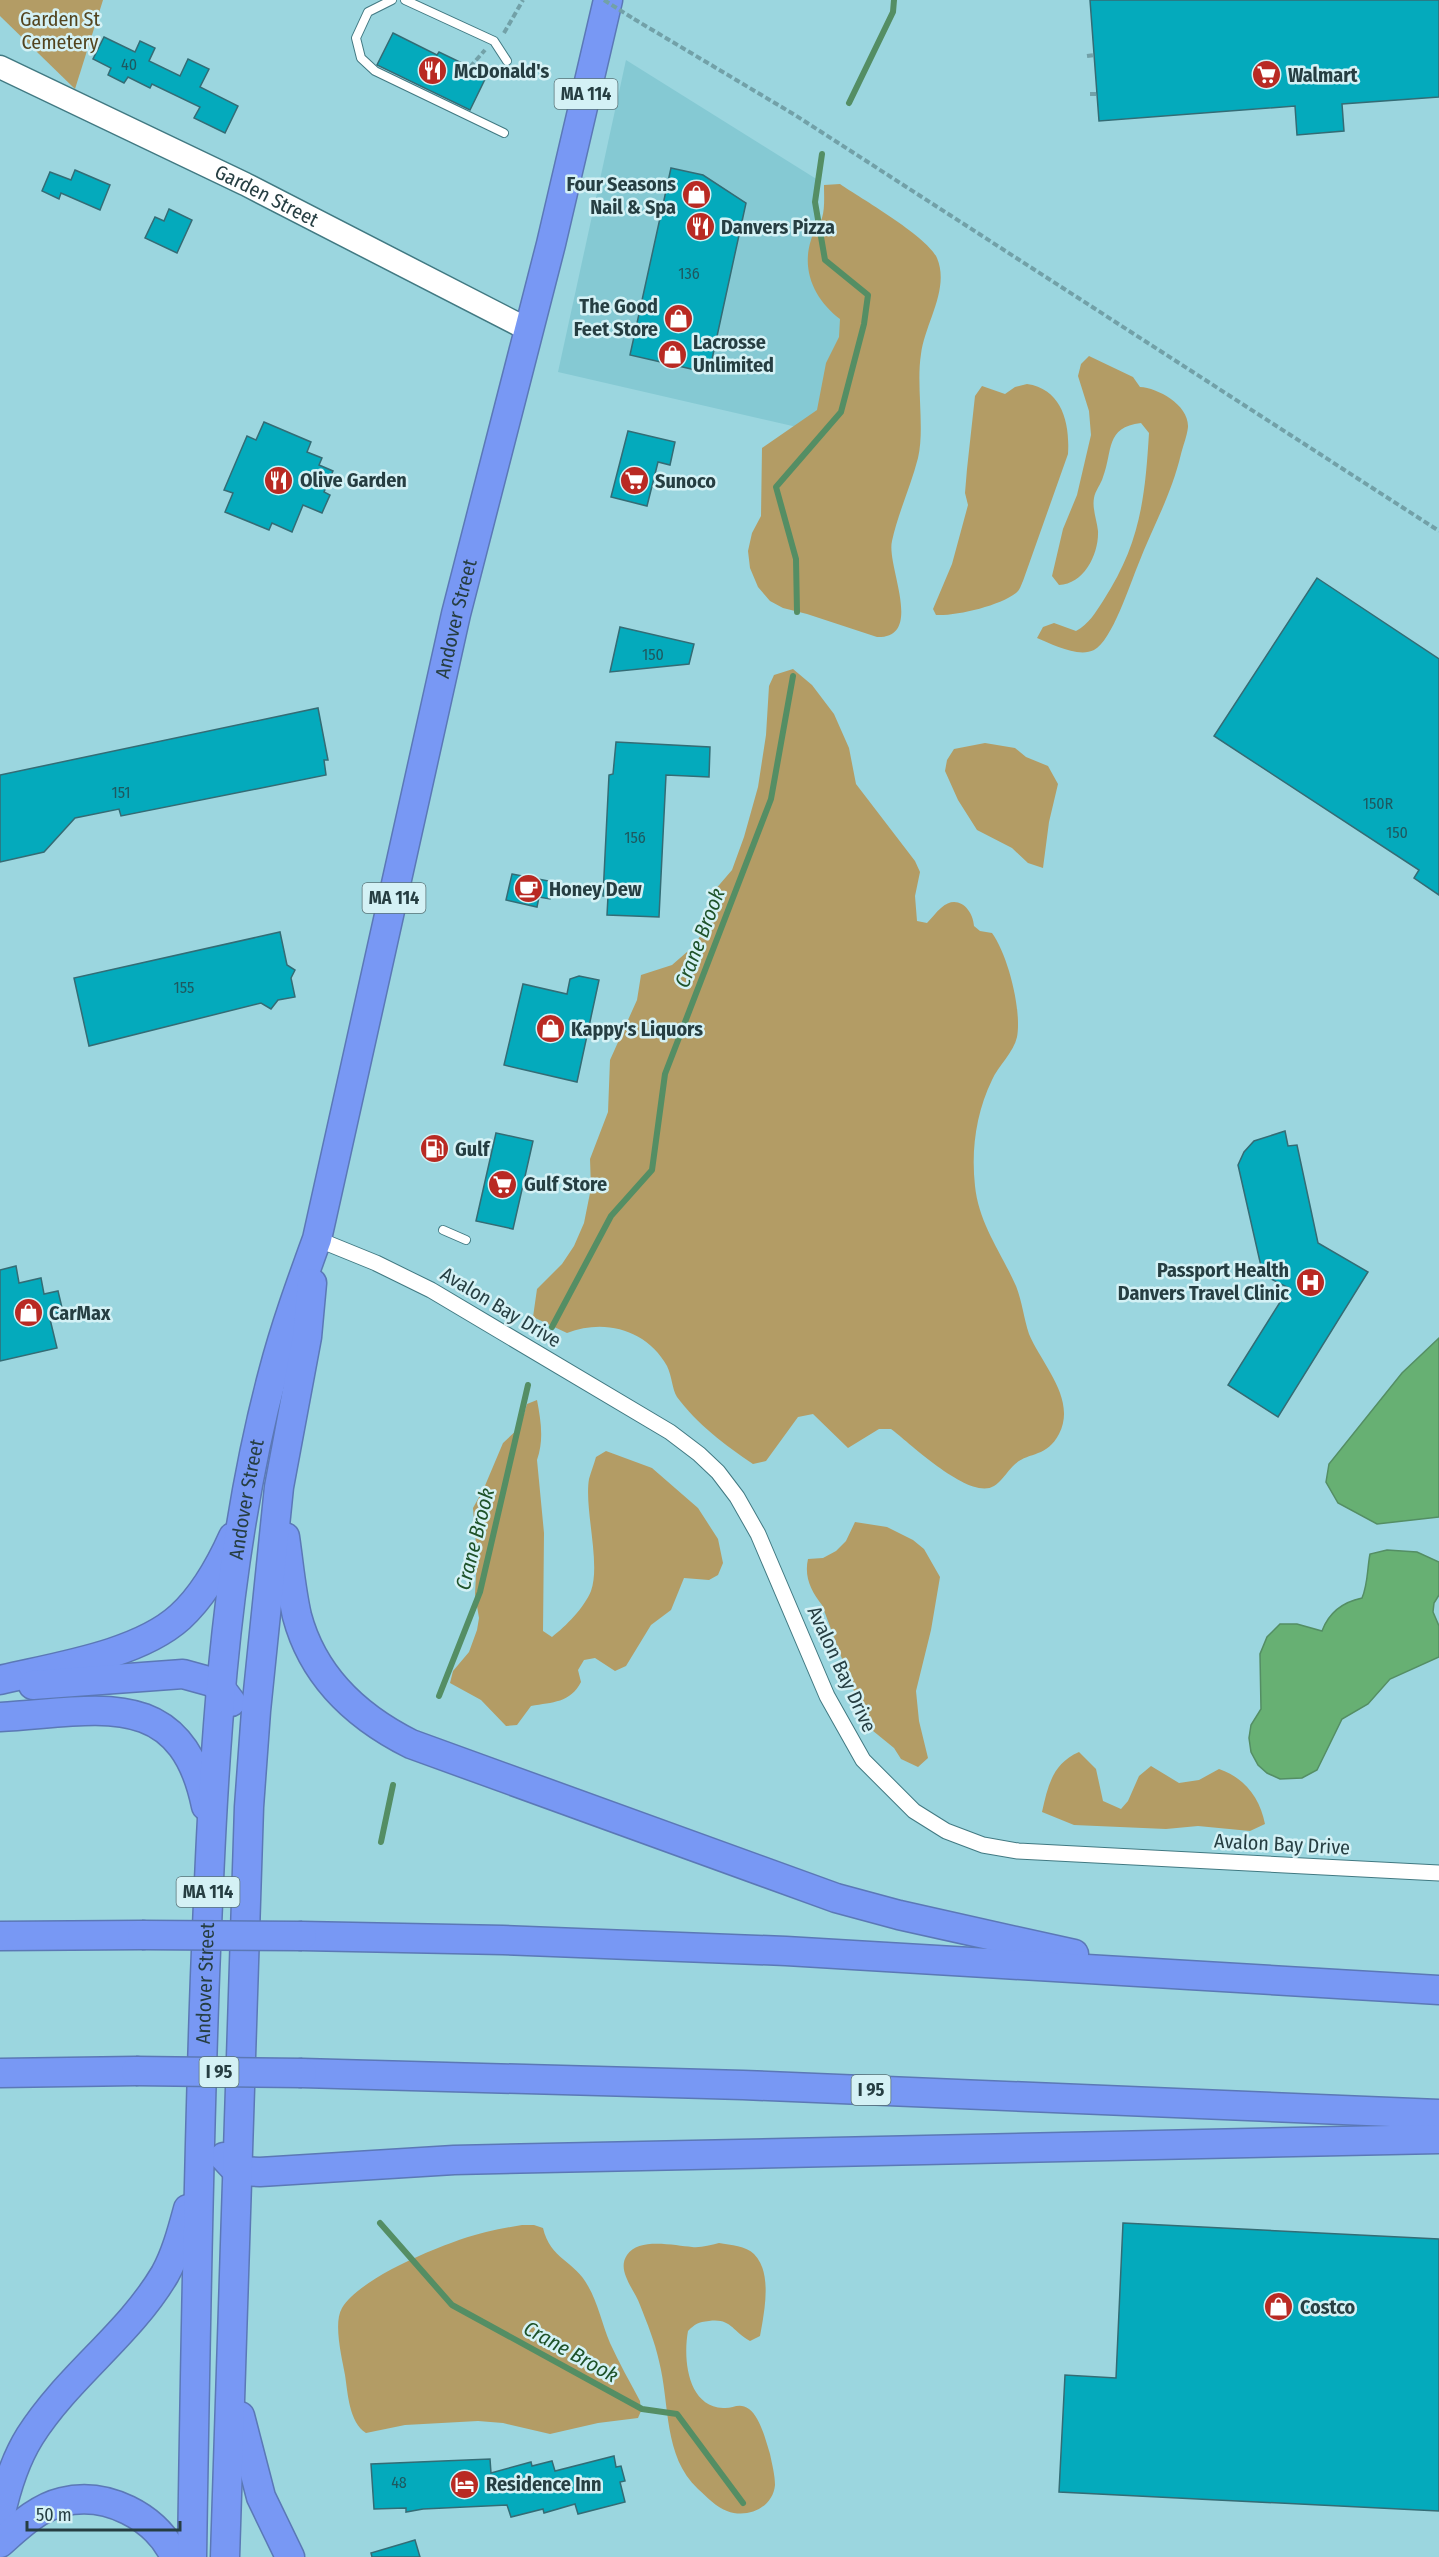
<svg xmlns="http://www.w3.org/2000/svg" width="1439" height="2557" viewBox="0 0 1439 2557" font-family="'Fira Sans Condensed',sans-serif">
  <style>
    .built { fill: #85c9d3 }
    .green { fill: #b39c65 }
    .water { fill: #67b073; stroke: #548e64; stroke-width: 1.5 }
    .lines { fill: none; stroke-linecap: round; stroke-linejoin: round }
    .stream { stroke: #548e64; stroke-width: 6 }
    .building { fill: #04aabc; stroke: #346c75; stroke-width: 1.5 }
    .lane-casing { stroke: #417982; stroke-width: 10 }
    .street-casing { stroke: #417982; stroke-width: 17 }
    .secondary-casing { stroke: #417982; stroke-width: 25 }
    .highway-casing { stroke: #5b78b6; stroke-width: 31 }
    .path { stroke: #72a1a8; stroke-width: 4; stroke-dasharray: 6 3; stroke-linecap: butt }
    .lane { stroke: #fff; stroke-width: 8 }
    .street { stroke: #fff; stroke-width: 15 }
    .secondary { stroke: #fff; stroke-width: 22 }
    .highway { stroke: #7898f4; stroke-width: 28 }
    .highway-bridge-casing { stroke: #5b78b6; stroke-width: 31; stroke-linecap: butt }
    .path-bridge { stroke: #72a1a8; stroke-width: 4; stroke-dasharray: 6 3; stroke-linecap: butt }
    .highway-bridge { stroke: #7898f4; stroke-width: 28 }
    .labels { text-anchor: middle; stroke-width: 5; stroke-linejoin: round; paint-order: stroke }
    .number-label { font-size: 16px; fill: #1e5960 }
    .shield { fill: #d4f1f5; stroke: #5a7478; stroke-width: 1.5 }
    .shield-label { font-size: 18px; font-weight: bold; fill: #263e42 }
    .park-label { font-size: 20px; fill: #53441f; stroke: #d4f1f5 }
    .poi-label { font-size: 20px; font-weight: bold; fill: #263e42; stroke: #d4f1f5; text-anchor: start }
    .street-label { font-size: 20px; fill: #263e42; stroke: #d4f1f5 }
    .water-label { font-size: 21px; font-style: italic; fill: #1e5229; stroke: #d4f1f5 }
  </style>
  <rect width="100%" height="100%" fill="#9bd6df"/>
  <path class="built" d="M626,60L818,180L815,202L825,260L868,295L823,433L558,372Z"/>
  <g class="green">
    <path d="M0,0H103L75,89L0,16Z"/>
    <path d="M840,184C862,199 928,237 937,258C950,289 925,323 921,354C916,385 925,429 918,458C911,486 898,513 892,541C886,566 925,638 877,637L807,614L783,608L770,601L758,587L750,568L748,551L752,533L761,516L762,448L817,410L826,363L839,337L840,319C815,300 801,271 811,240C813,232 819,226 822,218C825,209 824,195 824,185Z"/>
    <path d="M1089,356L1133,377L1140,387C1158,388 1189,405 1188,427C1187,436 1183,446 1181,454C1171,496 1153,526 1138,565C1130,584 1112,641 1094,650C1078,658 1052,644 1037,638L1043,627L1054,623L1076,631C1089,624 1095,613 1103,601C1140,544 1145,499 1149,433L1141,423C1105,427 1113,451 1103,477C1101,484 1095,491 1094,498C1092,508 1097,521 1098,531C1099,554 1084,584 1059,585L1052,576L1063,529L1077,495L1091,435L1089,411L1078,376L1081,364Z"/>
    <path d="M1027,384C1062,389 1070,423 1068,454L1023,581C1021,585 1020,590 1016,593C999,606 957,616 936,615L933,609L952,564L968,505L965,493L967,469L975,396L982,386L1005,394L1015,387Z"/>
    <path d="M793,669L812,685L834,714L849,748L856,784L915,861L920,872L915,896L917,921L927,923C932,918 936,912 941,908C957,893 973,909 974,926L980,931L992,933C1008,955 1022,1010 1017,1037C1014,1052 998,1066 992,1080C976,1113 971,1150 975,1186C979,1224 1001,1252 1016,1286C1022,1301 1024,1319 1029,1334C1042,1365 1077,1399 1059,1434C1046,1459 1027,1451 1013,1466C1007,1472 1001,1482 994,1486C970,1501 911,1444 891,1429H879L848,1448L813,1414L798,1417L766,1461L753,1464C726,1446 696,1423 677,1397C672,1389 672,1376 667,1366C647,1330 605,1318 567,1333L533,1317L537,1289L562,1264L574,1246L584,1223L591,1188L590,1159L608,1112L610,1060L637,1000L641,975L672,965L695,945L708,922L714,891L732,870L744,837L758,787L766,735L769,686L774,675Z"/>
    <path d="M985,743L1015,748L1026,757L1048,766L1058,784L1049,822L1043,868L1028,863L1012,848L977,830L958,800L945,771L947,760L954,749Z"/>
    <path d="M537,1400C541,1421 544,1440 537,1460L544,1533L543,1631L552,1637C566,1626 584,1608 591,1591C601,1563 584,1509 589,1479C591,1472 594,1464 596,1457L606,1451L652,1468L698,1508L718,1539L723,1563L718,1575L709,1580L684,1578L671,1610L651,1625L626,1666L615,1671L595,1658L584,1660L578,1670L581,1682C570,1703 553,1702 531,1706L517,1725L506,1726L481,1700L450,1683L453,1671L469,1652L477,1630L479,1618L475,1594L477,1557L473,1508L484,1488L503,1443L520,1427L527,1404Z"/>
    <path d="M855,1522L887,1527L913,1540L924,1549L940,1577L931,1630L916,1691L919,1721L928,1758L918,1767L901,1759L894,1748L867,1726L822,1605C811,1591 804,1577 808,1559L823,1558L836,1551L846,1541Z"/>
    <path d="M1079,1752L1096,1769L1103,1801L1121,1809L1128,1801L1139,1776L1151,1766L1179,1783L1199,1780L1219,1769C1245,1778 1260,1798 1265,1824L1250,1831L1198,1826L1166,1829L1074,1825L1042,1812C1048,1786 1052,1764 1079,1752Z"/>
    <path d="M522,2225H534L543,2228C550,2259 575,2261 588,2286C598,2303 602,2324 610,2343C619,2363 630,2382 640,2401L641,2411L638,2418L598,2423L550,2434L503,2423L478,2421L405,2425L366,2433C349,2422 348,2394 345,2375C342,2358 333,2323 342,2308C361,2276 451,2240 486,2232C498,2229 510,2227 522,2225Z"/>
    <path d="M719,2243C731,2245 746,2246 754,2254C773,2273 764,2313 760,2336L750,2341C732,2331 731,2318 709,2321C698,2322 695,2324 688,2331C683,2358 687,2406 723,2408C733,2409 739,2402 749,2409C760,2417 766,2441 770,2454C772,2464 775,2475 775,2485C773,2508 747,2519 727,2511C716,2507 707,2497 698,2489C663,2456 670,2404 659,2361C655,2342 647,2323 640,2305C635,2290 616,2271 627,2255C639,2237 675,2246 692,2247C701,2248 710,2245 719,2243Z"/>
  </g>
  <g class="water">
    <path d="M1439,1338V1517L1377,1524L1338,1503L1326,1482L1329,1464L1402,1373Z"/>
    <path d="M1387,1550L1417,1552L1439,1562V1595L1434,1603L1433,1612L1439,1626V1657L1390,1679L1368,1704L1342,1719L1317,1770L1302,1778L1280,1779L1267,1773L1258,1765L1251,1752L1249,1738L1251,1725L1261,1709L1260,1654L1267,1637L1280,1624H1297L1322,1631C1329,1612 1343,1602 1362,1598C1368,1584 1367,1570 1370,1554Z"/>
  </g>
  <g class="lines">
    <g class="stream">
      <path d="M849,103L893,12L894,0"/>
      <path d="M797,612L796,559L776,487L841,412L864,324L868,295L825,260L815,202L822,154"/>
      <path d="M552,1327L611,1216L652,1170L665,1074L771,799L793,676"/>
      <path d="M439,1696L480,1592L528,1385"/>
      <path d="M381,1842L393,1785"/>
      <path d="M380,2223L452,2305L642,2409L677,2414L743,2503"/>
    </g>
  </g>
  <g class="building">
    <path d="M1090,0H1439V97L1342,104L1344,131L1297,135L1295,106L1099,121Z"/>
    <path d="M393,33L437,55L439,52L487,75L470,110L377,65Z"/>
    <path d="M104,37L135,52L140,41L155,48L149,61L180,76L188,59L209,69L200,87L238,106L225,133L194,118L200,107L152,84L150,88L128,77L124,83L108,75L111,68L93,59Z"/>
    <path d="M671,168L703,175L746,203L709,373L630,355Z"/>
    <path d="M75,170L110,185L100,210L61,193L59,199L42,191L50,172L71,180Z"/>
    <path d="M169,209L192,220L177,253L145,238L155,217L164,221Z"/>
    <path d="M264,422L311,442L307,452L322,458L319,465L333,471L324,492L330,495L322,513L303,505L292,532L272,523L269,530L225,512L233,493L224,490L247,436L256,440Z"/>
    <path d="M628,431L675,442L670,465L658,462L647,506L611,497Z"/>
    <path d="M1317,578L1439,659V895L1414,878L1419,870L1214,736Z"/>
    <path d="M620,627L694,644L689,664L610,672Z"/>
    <path d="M318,708L328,760H324L326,775L121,816L119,809L75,818L44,852L0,862V775Z"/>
    <path d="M616,742L710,747L709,777L666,775L659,917L607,915L608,896H603L609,775L613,774Z"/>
    <path d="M512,874L554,882L550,899L539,897L537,907L506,900Z"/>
    <path d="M280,932L287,965L295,970L291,978L295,997L278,1000L271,1009L261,1003L89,1046L74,978Z"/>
    <path d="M579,976L599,980L577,1082L504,1065L523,984L567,994L570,979Z"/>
    <path d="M1285,1131L1288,1146L1297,1145L1318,1243L1368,1272L1278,1417L1228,1385L1289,1288L1263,1275L1238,1165L1244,1152L1254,1141Z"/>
    <path d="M496,1133L533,1141L513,1229L476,1221Z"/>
    <path d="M16,1266L19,1283L41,1278L44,1294L58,1291L63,1312L49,1315L57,1348L0,1361V1270Z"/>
    <path d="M1123,2223L1439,2239V2511L1059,2492L1065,2375L1116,2378Z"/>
    <path d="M614,2456L616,2467L621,2466L625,2481L620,2482L625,2502L578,2514L575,2504L544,2513L543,2509L511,2517L507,2505L423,2509L406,2512V2508L374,2509L371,2464L490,2459L491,2473L531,2462L532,2466L552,2461L555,2471Z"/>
    <path d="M415,2540L420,2557H372L371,2553Z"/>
  </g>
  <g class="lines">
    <defs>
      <g id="lane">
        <path d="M392,0L368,12L356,38L361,58L375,71L504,133"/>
        <path d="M405,0L494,41L507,61"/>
        <path d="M443,1230L466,1240"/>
      </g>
      <path id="street" d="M317,1239L376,1263L431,1290L670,1432L699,1454L718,1472L737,1497L758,1534L827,1696L863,1760L914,1811L946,1831L983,1845L1018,1851L1439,1873"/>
      <g id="secondary">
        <path id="s1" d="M0,67L245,184L529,330"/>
      </g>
      <g id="highway">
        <path d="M285,1537C289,1564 291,1590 297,1616C313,1676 357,1717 411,1744L836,1898L899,1915L1074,1954"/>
        <path d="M0,1680C55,1667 138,1655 180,1617C204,1595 220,1566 233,1537"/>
        <path d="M33,1685L183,1674L212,1682L222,1690L231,1702"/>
        <path d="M0,1717C95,1712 181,1684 206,1806"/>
        <path d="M0,1936L142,1935"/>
        <path d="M302,1936L503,1940L786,1951L1439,1990"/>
        <path d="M0,2073L136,2071"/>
        <path d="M302,2073L743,2085L1439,2114"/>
        <path d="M224,2157L237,2171L260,2172L454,2160L1439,2139"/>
        <path d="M240,2416L261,2497L290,2557"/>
        <path d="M0,2517C6,2489 15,2460 30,2436C68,2376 129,2335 165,2274C176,2254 182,2231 188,2209"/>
        <path d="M0,2543C18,2527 37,2508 62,2502C106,2491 156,2516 175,2557"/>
        <path id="s2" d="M192,2557C195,2363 198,2169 205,1976C213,1775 221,1568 273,1373C285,1327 301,1283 317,1239L456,614L551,244L608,0"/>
        <path d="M225,2557L249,1807L256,1711L279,1487L307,1337L312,1283"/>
      </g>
    </defs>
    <use href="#lane" class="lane-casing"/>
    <use href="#street" class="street-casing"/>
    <use href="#secondary" class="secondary-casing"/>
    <use href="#highway" class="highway-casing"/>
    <g class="path">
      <path d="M634,19L795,115L1439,531"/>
      <path d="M504,33L523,0"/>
      <path d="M1087,56L1094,55"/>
      <path d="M470,67L485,50"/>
      <path d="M1090,94H1097"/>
    </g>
    <use href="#lane" class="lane"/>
    <use href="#street" class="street"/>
    <use href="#secondary" class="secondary"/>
    <use href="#highway" class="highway"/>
    <defs>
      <g id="highway-bridge">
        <path d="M142,1935L302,1936"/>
        <path d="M136,2071L302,2073"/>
      </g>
    </defs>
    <use href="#highway-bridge" class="highway-bridge-casing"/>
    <path class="path-bridge" d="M604,0L634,19"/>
    <use href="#highway-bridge" class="highway-bridge"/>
  </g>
  <defs>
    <symbol id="restaurant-disc" viewBox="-11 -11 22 22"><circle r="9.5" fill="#b92a23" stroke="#d4f1f5"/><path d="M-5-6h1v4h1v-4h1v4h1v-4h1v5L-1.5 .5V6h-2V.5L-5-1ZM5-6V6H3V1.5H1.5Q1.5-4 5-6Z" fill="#fff"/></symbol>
    <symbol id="supermarket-disc" viewBox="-11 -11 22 22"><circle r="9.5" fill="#b92a23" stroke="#d4f1f5"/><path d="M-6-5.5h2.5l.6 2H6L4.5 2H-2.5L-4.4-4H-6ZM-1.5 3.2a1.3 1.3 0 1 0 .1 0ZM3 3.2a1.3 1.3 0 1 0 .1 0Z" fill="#fff"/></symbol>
    <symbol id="shop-disc" viewBox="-11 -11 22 22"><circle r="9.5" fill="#b92a23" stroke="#d4f1f5"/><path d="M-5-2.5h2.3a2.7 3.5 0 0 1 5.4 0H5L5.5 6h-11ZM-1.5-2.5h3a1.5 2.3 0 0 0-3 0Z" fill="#fff"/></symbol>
    <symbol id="cafe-disc" viewBox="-11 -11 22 22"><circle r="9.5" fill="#b92a23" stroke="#d4f1f5"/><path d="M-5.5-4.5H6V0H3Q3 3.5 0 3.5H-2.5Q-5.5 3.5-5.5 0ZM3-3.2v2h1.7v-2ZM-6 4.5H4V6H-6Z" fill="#fff"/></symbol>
    <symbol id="fuel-disc" viewBox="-11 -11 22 22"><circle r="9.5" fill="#b92a23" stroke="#d4f1f5"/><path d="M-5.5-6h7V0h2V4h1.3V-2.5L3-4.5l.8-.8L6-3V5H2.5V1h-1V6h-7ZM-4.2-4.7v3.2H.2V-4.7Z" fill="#fff"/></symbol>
    <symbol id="hospital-disc" viewBox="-11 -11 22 22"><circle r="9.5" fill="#b92a23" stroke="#d4f1f5"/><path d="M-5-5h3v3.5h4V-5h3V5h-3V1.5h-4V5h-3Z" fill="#fff"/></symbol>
    <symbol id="hotel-disc" viewBox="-11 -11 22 22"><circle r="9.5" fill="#b92a23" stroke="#d4f1f5"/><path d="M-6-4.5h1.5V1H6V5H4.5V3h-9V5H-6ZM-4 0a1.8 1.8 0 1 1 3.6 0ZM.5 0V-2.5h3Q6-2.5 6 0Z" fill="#fff"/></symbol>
  </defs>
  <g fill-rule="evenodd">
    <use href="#restaurant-disc" x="416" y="54" width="33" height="33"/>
    <use href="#supermarket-disc" x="1250" y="58" width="33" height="33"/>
    <use href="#shop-disc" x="680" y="178" width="33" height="33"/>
    <use href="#restaurant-disc" x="684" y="210" width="33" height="33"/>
    <use href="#shop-disc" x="662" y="302" width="33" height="33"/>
    <use href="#shop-disc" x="656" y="338" width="33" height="33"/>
    <use href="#restaurant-disc" x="262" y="464" width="33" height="33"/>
    <use href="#supermarket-disc" x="618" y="464" width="33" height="33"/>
    <use href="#cafe-disc" x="512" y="872" width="33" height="33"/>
    <use href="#shop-disc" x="534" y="1012" width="33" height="33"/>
    <use href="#fuel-disc" x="418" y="1132" width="33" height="33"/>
    <use href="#supermarket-disc" x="486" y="1168" width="33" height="33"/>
    <use href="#hospital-disc" x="1294" y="1266" width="33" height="33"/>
    <use href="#shop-disc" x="12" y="1296" width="33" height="33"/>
    <use href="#shop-disc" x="1262" y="2290" width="33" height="33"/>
    <use href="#hotel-disc" x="448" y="2468" width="33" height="33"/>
  </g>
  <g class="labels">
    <g class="number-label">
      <text x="129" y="70">40</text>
      <text x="689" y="279">136</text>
      <text x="653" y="660">150</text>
      <text x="121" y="798">151</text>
      <text x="1378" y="809">150R</text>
      <text x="1397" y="838">150</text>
      <text x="635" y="843">156</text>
      <text x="184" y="993">155</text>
      <text x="399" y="2488">48</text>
    </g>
    <g class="shield">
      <rect x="554.5" y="79" width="63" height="30" rx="4.5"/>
      <rect x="362.5" y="883" width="63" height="30" rx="4.5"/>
      <rect x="176.5" y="1877" width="63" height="30" rx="4.5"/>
      <rect x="199.5" y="2057" width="39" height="30" rx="4.5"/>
      <rect x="851.5" y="2075" width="39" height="30" rx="4.5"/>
    </g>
    <g class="shield-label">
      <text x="586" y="100">MA 114</text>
      <text x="394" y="904">MA 114</text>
      <text x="208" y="1898">MA 114</text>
      <text x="219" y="2078">I 95</text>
      <text x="871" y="2096">I 95</text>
    </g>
    <g class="park-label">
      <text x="60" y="26">Garden St<tspan x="60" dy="23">Cemetery</tspan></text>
    </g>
    <g class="poi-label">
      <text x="454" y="78">McDonald's</text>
      <text x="1288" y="82">Walmart</text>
      <text x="676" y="191" text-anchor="end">Four Seasons<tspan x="676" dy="23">Nail &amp; Spa</tspan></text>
      <text x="721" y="234">Danvers Pizza</text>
      <text x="658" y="313" text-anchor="end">The Good<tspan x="658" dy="23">Feet Store</tspan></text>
      <text x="693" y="349">Lacrosse<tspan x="693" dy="23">Unlimited</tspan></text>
      <text x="300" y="487">Olive Garden</text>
      <text x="655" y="488">Sunoco</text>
      <text x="549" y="896">Honey Dew</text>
      <text x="571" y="1036">Kappy's Liquors</text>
      <text x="455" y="1156">Gulf</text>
      <text x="524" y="1191">Gulf Store</text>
      <text x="1289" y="1277" text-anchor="end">Passport Health<tspan x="1289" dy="23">Danvers Travel Clinic</tspan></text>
      <text x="49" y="1320">CarMax</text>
      <text x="1300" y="2314">Costco</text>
      <text x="486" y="2491">Residence Inn</text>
    </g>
    <g class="street-label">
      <text dy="7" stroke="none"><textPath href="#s1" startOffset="296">Garden Street</textPath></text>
      <text dy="7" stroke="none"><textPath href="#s2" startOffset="1966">Andover Street</textPath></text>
      <text transform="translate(501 1307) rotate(31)" y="7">Avalon Bay Drive</text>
      <text dy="7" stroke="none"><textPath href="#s2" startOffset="1060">Andover Street</textPath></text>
      <text transform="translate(842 1669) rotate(65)" y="7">Avalon Bay Drive</text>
      <text transform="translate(1282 1844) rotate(3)" y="7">Avalon Bay Drive</text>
      <text dy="7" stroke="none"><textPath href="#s2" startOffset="574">Andover Street</textPath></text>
    </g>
    <g class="water-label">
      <text transform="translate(700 938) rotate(-69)" y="7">Crane Brook</text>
      <text transform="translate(475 1539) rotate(-76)" y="7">Crane Brook</text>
      <text transform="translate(571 2352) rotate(29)" y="7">Crane Brook</text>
    </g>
  </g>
  <path d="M27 2521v9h153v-9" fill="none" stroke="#263e42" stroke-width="3"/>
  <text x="36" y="2521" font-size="18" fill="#263e42" stroke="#d4f1f5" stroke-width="4.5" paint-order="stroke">50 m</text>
</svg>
